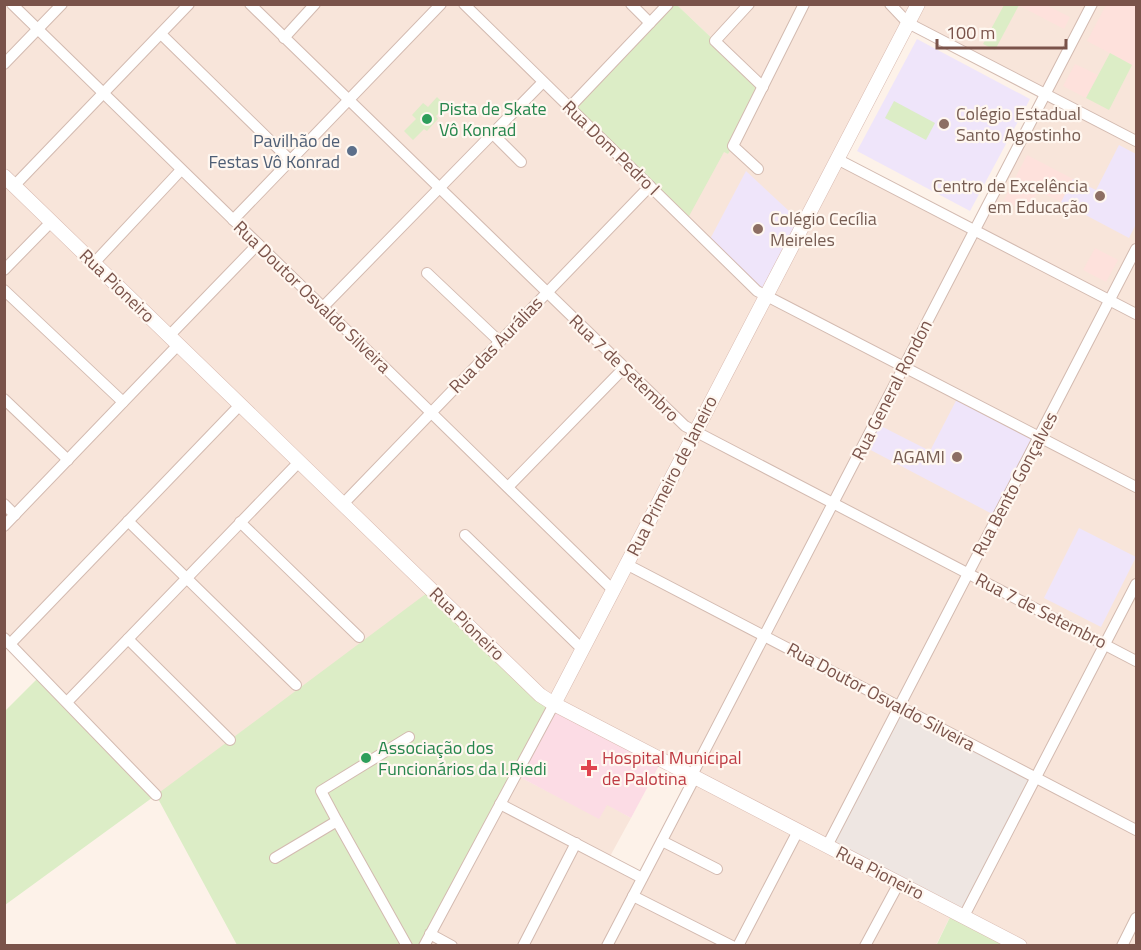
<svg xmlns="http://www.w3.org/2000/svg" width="1141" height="950" viewBox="0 0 1141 950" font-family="'Titillium Web',sans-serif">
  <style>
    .residential { fill: #f8e5da; fill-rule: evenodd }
    .commercial { fill: #fee1dc }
    .industrial { fill: #eee6e2 }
    .education { fill: #efe5fa }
    .medical { fill: #fcdce5 }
    .green { fill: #dcedc6 }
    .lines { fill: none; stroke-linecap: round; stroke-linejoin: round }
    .street-casing { stroke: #d3bab0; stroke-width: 12 }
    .secondary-casing { stroke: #d9bab0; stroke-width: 15 }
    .street { stroke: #fff; stroke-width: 10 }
    .secondary { stroke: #fff; stroke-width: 14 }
    .leisure-dot { fill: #2e9e5b; stroke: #fff7f0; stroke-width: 2 }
    .education-dot { fill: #8d6e63; stroke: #fff7f0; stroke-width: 2 }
    .service-dot { fill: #5c6f8a; stroke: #fff7f0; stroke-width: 2 }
    .health-dot { fill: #e0444e; stroke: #fff7f0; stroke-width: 2 }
    .labels { text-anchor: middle; stroke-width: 4.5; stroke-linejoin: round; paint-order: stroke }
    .leisure-label { font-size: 18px; fill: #27864d; stroke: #fff7f0; text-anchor: start }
    .education-label { font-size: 18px; fill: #785e54; stroke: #fff7f0; text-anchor: start }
    .service-label { font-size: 18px; fill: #4e5e75; stroke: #fff7f0; text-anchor: end }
    .street-label { font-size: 18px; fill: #7a534a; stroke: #fff7f0 }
    .health-label { font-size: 18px; fill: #be3a42; stroke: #fff7f0; text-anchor: start }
  </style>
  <rect width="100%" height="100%" fill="#fdf2e9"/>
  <path class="residential" d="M5,5H668L705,133L728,154L763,87L677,5H1136V945H1020L953,911L936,945H424L516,775L599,818L607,804L631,818L608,860L642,878L695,777L554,704L156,795L5,638ZM908,23L1046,94L975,230L838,159Z"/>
  <g class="commercial">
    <path d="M1018,5H1046L1070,17L1064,29Z"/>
    <path d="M1106,5H1136V67L1087,41Z"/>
    <path d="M1075,64L1098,75L1086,98L1063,86Z"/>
    <path d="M1027,155L1073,179L1061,202L1038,191L1027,212L1004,200Z"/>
    <path d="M1095,248L1118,260L1106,282L1083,270Z"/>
  </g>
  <path class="industrial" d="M899,707L1036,778L964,916L827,846Z"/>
  <g class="education">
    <path d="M917,39L1030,99L970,211L857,151Z"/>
    <path d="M1119,145L1136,154V224L1129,238L1061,202L1073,179L1096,190Z"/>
    <path d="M746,171L803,224L766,296L708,243Z"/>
    <path d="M959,395L1040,436L998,517L863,446L875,423L930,451Z"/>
    <path d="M1079,528L1136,557L1101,627L1044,598Z"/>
  </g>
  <path class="medical" d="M554,704L662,760L631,818L607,805L599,819L516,775Z"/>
  <g class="green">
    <path d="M668,5H677L763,87L733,146L728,154L724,152L688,218L569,108Z"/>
    <path d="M1004,5H1019L995,50L983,44Z"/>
    <path d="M1110,53L1132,65L1109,110L1086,98Z"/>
    <path d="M437,97L441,101L440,103L445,107L436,116L438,119L427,131L424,129L413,140L404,131L416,119L412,115L423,103L428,107Z"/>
    <path d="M894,101L935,123L926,140L885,118Z"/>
    <path d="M431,590L554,704L424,945H237L156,795L5,905V711L41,675L156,795Z"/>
    <path d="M953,911L1020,946H936Z"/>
  </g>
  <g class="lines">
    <defs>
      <g id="street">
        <path d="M12,4L613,590"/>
        <path d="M250,4L685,426L1136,661"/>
        <path d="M464,4L757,291L1136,487"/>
        <path d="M631,4L650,23"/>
        <path d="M749,4L715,41L763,87"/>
        <path d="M890,4L908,23L1136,141"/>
        <path d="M161,34L290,160"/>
        <path d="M284,38L315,4"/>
        <path d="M4,64L62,4"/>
        <path d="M569,108L668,4"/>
        <path d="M492,133L521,162"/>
        <path d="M837,159L1136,314"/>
        <path d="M758,169L733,146L804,4"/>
        <path d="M14,186L189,4"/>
        <path d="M233,220L441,4"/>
        <path d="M94,263L181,170"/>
        <path d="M4,270L51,222"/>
        <path d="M427,273L500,342"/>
        <path d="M4,290L123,402"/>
        <path d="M323,307L543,82"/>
        <path d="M169,336L258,244"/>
        <path d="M4,399L68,460"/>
        <path d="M508,487L624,368"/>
        <path d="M4,504L15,515"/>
        <path d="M343,504L650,186"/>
        <path d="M128,521L296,685"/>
        <path d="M240,522L359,637"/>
        <path d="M4,526L178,345"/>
        <path d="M465,535L582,649"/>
        <path d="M626,564L1136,830"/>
        <path d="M4,638L156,795"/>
        <path d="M128,639L230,740"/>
        <path d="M10,644L240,405"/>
        <path d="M67,702L299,462"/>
        <path d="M692,775L1092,4"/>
        <path d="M500,804L642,878"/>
        <path d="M337,821L321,791L409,737"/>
        <path d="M662,841L717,869"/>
        <path d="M827,846L1136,249"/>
        <path d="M275,858L337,821L407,946"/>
        <path d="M633,896L732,946"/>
        <path d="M964,916L1136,584"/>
        <path d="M430,934L452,946"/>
        <path d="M424,946L554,704"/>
        <path d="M523,946L576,843"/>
        <path d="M607,946L695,777"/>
        <path d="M738,946L798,831"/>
        <path d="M865,946L899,883"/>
        <path d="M1122,946L1136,918"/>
      </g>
      <g id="secondary">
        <path d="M4,176L540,695L554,704L1020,946"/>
        <path d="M554,704L918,4"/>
      </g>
    </defs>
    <use href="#street" class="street-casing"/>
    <use href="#secondary" class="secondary-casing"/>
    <use href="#street" class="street"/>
    <use href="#secondary" class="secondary"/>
  </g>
  <g class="leisure-dot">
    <circle cx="427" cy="119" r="6"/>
    <circle cx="366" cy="758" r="6"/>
  </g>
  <g class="education-dot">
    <circle cx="944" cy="124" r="6"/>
    <circle cx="1100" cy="196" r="6"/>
    <circle cx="758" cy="229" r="6"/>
    <circle cx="957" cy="457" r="6"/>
  </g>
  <circle class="service-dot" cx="352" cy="151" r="6"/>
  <path class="health-dot" d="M586 759h6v6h6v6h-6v6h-6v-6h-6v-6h6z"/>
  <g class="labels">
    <g class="leisure-label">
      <text x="439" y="115">Pista de Skate<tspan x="439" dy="21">Vô Konrad</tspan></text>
      <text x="378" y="754">Associação dos<tspan x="378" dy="21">Funcionários da I.Riedi</tspan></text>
    </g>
    <g class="education-label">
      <text x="956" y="120">Colégio Estadual<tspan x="956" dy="21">Santo Agostinho</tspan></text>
      <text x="1088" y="192" text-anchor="end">Centro de Excelência<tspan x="1088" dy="21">em Educação</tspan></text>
      <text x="770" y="225">Colégio Cecília<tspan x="770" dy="21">Meireles</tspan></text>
      <text x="945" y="463" text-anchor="end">AGAMI</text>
    </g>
    <g class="service-label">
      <text x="340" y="147">Pavilhão de<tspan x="340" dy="21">Festas Vô Konrad</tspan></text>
    </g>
    <g class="street-label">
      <text transform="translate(611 148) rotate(44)" y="6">Rua Dom Pedro I</text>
      <text transform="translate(117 286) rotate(44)" y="6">Rua Pioneiro</text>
      <text transform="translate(312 297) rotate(44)" y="6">Rua Doutor Osvaldo Silveira</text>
      <text transform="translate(496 345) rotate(-46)" y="6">Rua das Aurálias</text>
      <text transform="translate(624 368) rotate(44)" y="6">Rua 7 de Setembro</text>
      <text transform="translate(892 390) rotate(-63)" y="6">Rua General Rondon</text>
      <text transform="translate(672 476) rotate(-63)" y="6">Rua Primeiro de Janeiro</text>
      <text transform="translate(1015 484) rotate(-62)" y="6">Rua Bento Gonçalves</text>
      <text transform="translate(1041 611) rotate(27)" y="6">Rua 7 de Setembro</text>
      <text transform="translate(467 624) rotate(44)" y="6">Rua Pioneiro</text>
      <text transform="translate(881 697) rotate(28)" y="6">Rua Doutor Osvaldo Silveira</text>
      <text transform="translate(880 873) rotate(27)" y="6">Rua Pioneiro</text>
    </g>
    <g class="health-label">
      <text x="602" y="764">Hospital Municipal<tspan x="602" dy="21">de Palotina</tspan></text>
    </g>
  </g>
  <rect width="1141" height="950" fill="none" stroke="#7a534a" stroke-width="12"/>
  <path d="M937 39v9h129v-9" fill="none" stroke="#7a534a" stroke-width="3"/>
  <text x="946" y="39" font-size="18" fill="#7a534a" stroke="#fff7f0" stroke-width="4.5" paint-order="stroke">100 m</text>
</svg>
